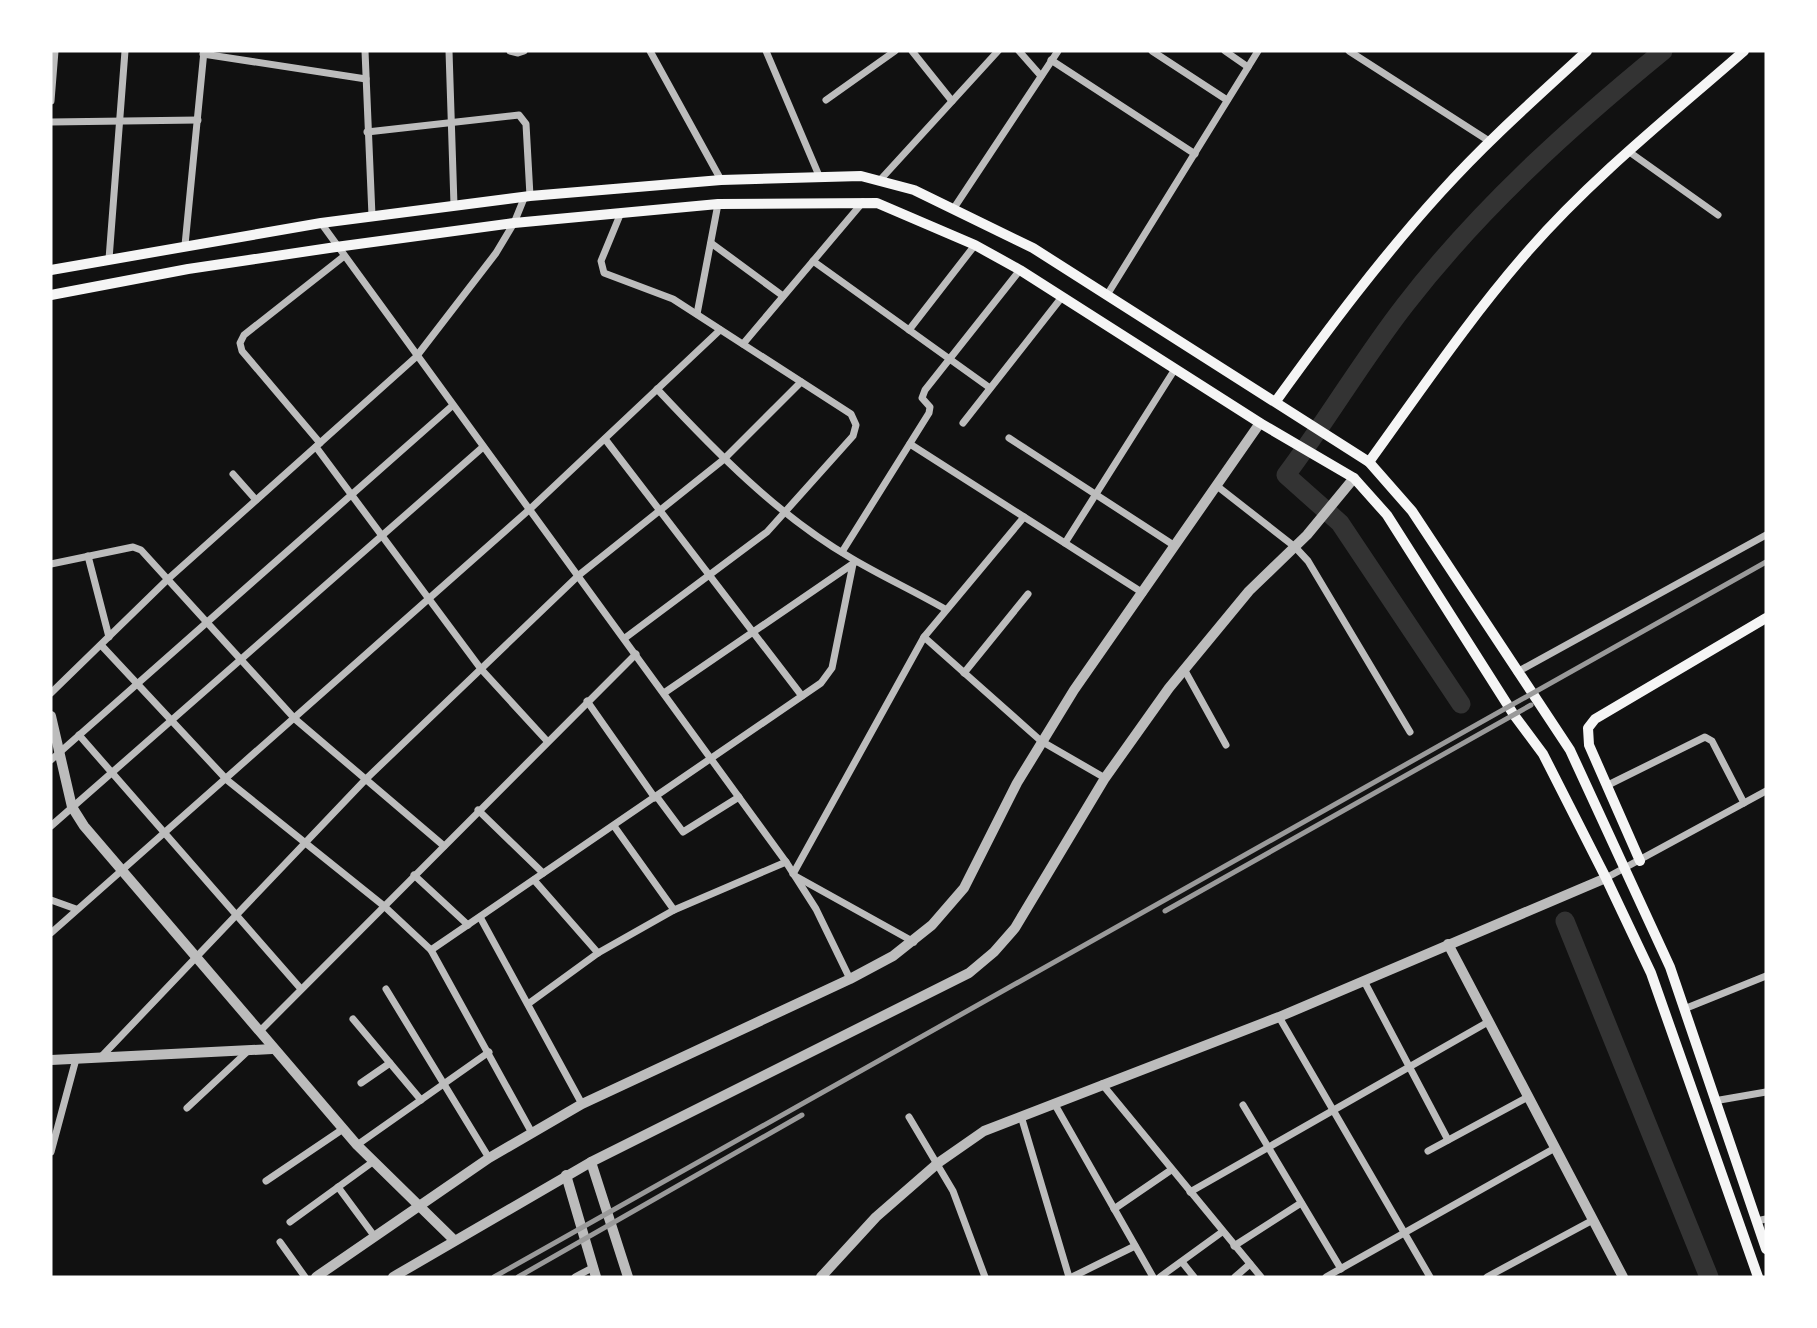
<svg xmlns="http://www.w3.org/2000/svg" width="1817" height="1328" viewBox="0 0 1817 1328" font-family="'Work Sans',sans-serif">
  <style>
    .lines { fill: none; stroke-linecap: round; stroke-linejoin: round }
    .canal { stroke: #333; stroke-width: 19 }
    .minor { stroke: #bcbcbc; stroke-width: 7 }
    .tertiary { stroke: #bcbcbc; stroke-width: 10 }
    .secondary { stroke: #f5f5f5; stroke-width: 10 }
    .rail { stroke: #9a9a9a; stroke-width: 5 }
  </style>
  <rect width="100%" height="100%" fill="#111"/>
  <g class="lines">
    <g class="canal">
      <path d="M1461,704L1340,523L1286,475C1328,419 1363,359 1405,305C1479,209 1570,127 1663,51"/>
      <path d="M1565,921L1709,1277"/>
    </g>
    <g class="minor">
      <path d="M365,51L372,216"/>
      <path d="M449,51L454,205"/>
      <path d="M510,51L518,53L524,51"/>
      <path d="M650,51L721,180"/>
      <path d="M766,51L820,178"/>
      <path d="M912,51L952,101"/>
      <path d="M1019,51L1041,76"/>
      <path d="M1152,51L1227,100"/>
      <path d="M1225,51L1248,67"/>
      <path d="M1349,51L1489,141"/>
      <path d="M203,54L366,79"/>
      <path d="M1051,60L1195,154"/>
      <path d="M826,100L895,51"/>
      <path d="M51,101L55,51"/>
      <path d="M51,122L198,120"/>
      <path d="M367,132L519,115L526,124L530,196"/>
      <path d="M1628,151L1718,215"/>
      <path d="M881,179L998,51"/>
      <path d="M954,208L1058,51"/>
      <path d="M620,215L601,261L604,273L673,299L851,414L856,425L853,436L767,532L625,638"/>
      <path d="M321,223L786,862L816,909L850,979"/>
      <path d="M711,243L783,296"/>
      <path d="M185,245L204,51"/>
      <path d="M109,259L125,51"/>
      <path d="M813,261L990,388"/>
      <path d="M1107,295L1258,51"/>
      <path d="M697,314L718,204"/>
      <path d="M909,330L975,245"/>
      <path d="M743,344L863,202"/>
      <path d="M657,389C715,451 777,515 851,558C881,576 914,591 945,609"/>
      <path d="M963,423L1062,297"/>
      <path d="M1009,438L1175,546"/>
      <path d="M605,439L802,696"/>
      <path d="M320,443L242,351L240,343L244,335L343,257"/>
      <path d="M910,444L1143,593"/>
      <path d="M316,447L481,669L547,741"/>
      <path d="M233,474L256,500"/>
      <path d="M1217,486L1295,547L1308,561L1410,732"/>
      <path d="M1065,543L1175,369"/>
      <path d="M842,552L929,413L930,407L922,398L925,390L1020,270"/>
      <path d="M88,556L109,637"/>
      <path d="M51,564L133,547L141,550L295,719L444,846"/>
      <path d="M924,637L1041,741L1105,778"/>
      <path d="M101,645L227,780L384,906L431,950L532,1133"/>
      <path d="M1184,669L1226,745"/>
      <path d="M1517,672L1766,535"/>
      <path d="M964,673L1028,594"/>
      <path d="M51,693L168,579L416,357L496,253L514,223L525,196"/>
      <path d="M664,693L854,563"/>
      <path d="M587,701L655,798"/>
      <path d="M79,735L301,989"/>
      <path d="M51,760L452,406"/>
      <path d="M1608,785L1705,737L1712,741L1744,803"/>
      <path d="M657,797L683,832L739,797"/>
      <path d="M478,810L543,873"/>
      <path d="M51,826L483,447"/>
      <path d="M614,826L674,910"/>
      <path d="M793,874L924,637L1024,517"/>
      <path d="M414,875L468,925"/>
      <path d="M797,877L914,942"/>
      <path d="M1606,878L1766,791"/>
      <path d="M534,880L598,953"/>
      <path d="M51,900L76,909"/>
      <path d="M480,917L582,1104"/>
      <path d="M51,933L530,509L720,330"/>
      <path d="M431,950L821,683L832,668L853,564"/>
      <path d="M1364,981L1448,1140"/>
      <path d="M386,989L489,1158"/>
      <path d="M528,1004L598,953L674,910L786,862"/>
      <path d="M1684,1009L1766,976"/>
      <path d="M1279,1017L1430,1277"/>
      <path d="M353,1019L421,1100"/>
      <path d="M259,1032L636,654"/>
      <path d="M102,1056L366,779L579,575L723,460L801,382"/>
      <path d="M361,1083L390,1063"/>
      <path d="M1102,1084L1261,1277"/>
      <path d="M1714,1101L1766,1092"/>
      <path d="M1054,1103L1153,1277"/>
      <path d="M1243,1105L1341,1269"/>
      <path d="M187,1108L248,1051"/>
      <path d="M1021,1116L1069,1277"/>
      <path d="M909,1117L953,1191L985,1277"/>
      <path d="M357,1145L489,1052"/>
      <path d="M1428,1151L1528,1097"/>
      <path d="M51,1152L76,1059"/>
      <path d="M266,1181L343,1129"/>
      <path d="M338,1187L375,1237"/>
      <path d="M1190,1192L1488,1022"/>
      <path d="M1114,1209L1171,1170"/>
      <path d="M1756,1221L1766,1219"/>
      <path d="M290,1222L374,1161"/>
      <path d="M280,1242L305,1277"/>
      <path d="M1234,1246L1301,1203"/>
      <path d="M1182,1262L1194,1277"/>
      <path d="M575,1277L594,1267"/>
      <path d="M1072,1277L1135,1246"/>
      <path d="M1160,1277L1222,1232"/>
      <path d="M1235,1277L1250,1264"/>
      <path d="M1326,1277L1555,1148"/>
      <path d="M1487,1277L1593,1220"/>
    </g>
    <g class="tertiary">
      <path d="M51,716L72,807L84,826L357,1145L454,1240"/>
      <path d="M1448,944L1623,1277"/>
      <path d="M51,1060L272,1049"/>
      <path d="M591,1162L628,1277"/>
      <path d="M566,1175L596,1277"/>
      <path d="M316,1277L489,1158L582,1104L850,979L893,956L932,925L964,888L1017,783L1074,690L1260,423"/>
      <path d="M393,1277L591,1162L969,973L994,952L1015,928L1105,778L1169,688L1249,591L1307,535L1354,478"/>
      <path d="M821,1277L876,1217L938,1163L984,1131L1279,1017L1606,878"/>
    </g>
    <g class="secondary">
      <path d="M51,270L321,223L530,196L721,180L861,176L914,190L1033,248L1369,462L1412,511L1570,750L1670,967L1766,1249"/>
      <path d="M51,295L188,269L336,247L514,223L718,204L877,203L975,245L1020,270L1260,423L1354,478L1387,515L1514,715L1543,754L1606,878L1651,973L1758,1277"/>
      <path d="M1276,401C1328,329 1381,258 1441,192C1486,142 1537,97 1587,51"/>
      <path d="M1369,462C1421,390 1471,316 1529,250C1594,176 1671,115 1744,51"/>
      <path d="M1640,861L1589,745L1588,728L1595,719L1766,618"/>
    </g>
    <g class="rail">
      <path d="M1165,911L1531,705"/>
      <path d="M494,1277L1766,562"/>
      <path d="M518,1277L802,1115"/>
    </g>
  </g>
  <rect width="1817" height="1328" fill="none" stroke="#ffffff" stroke-width="105"/>
</svg>
